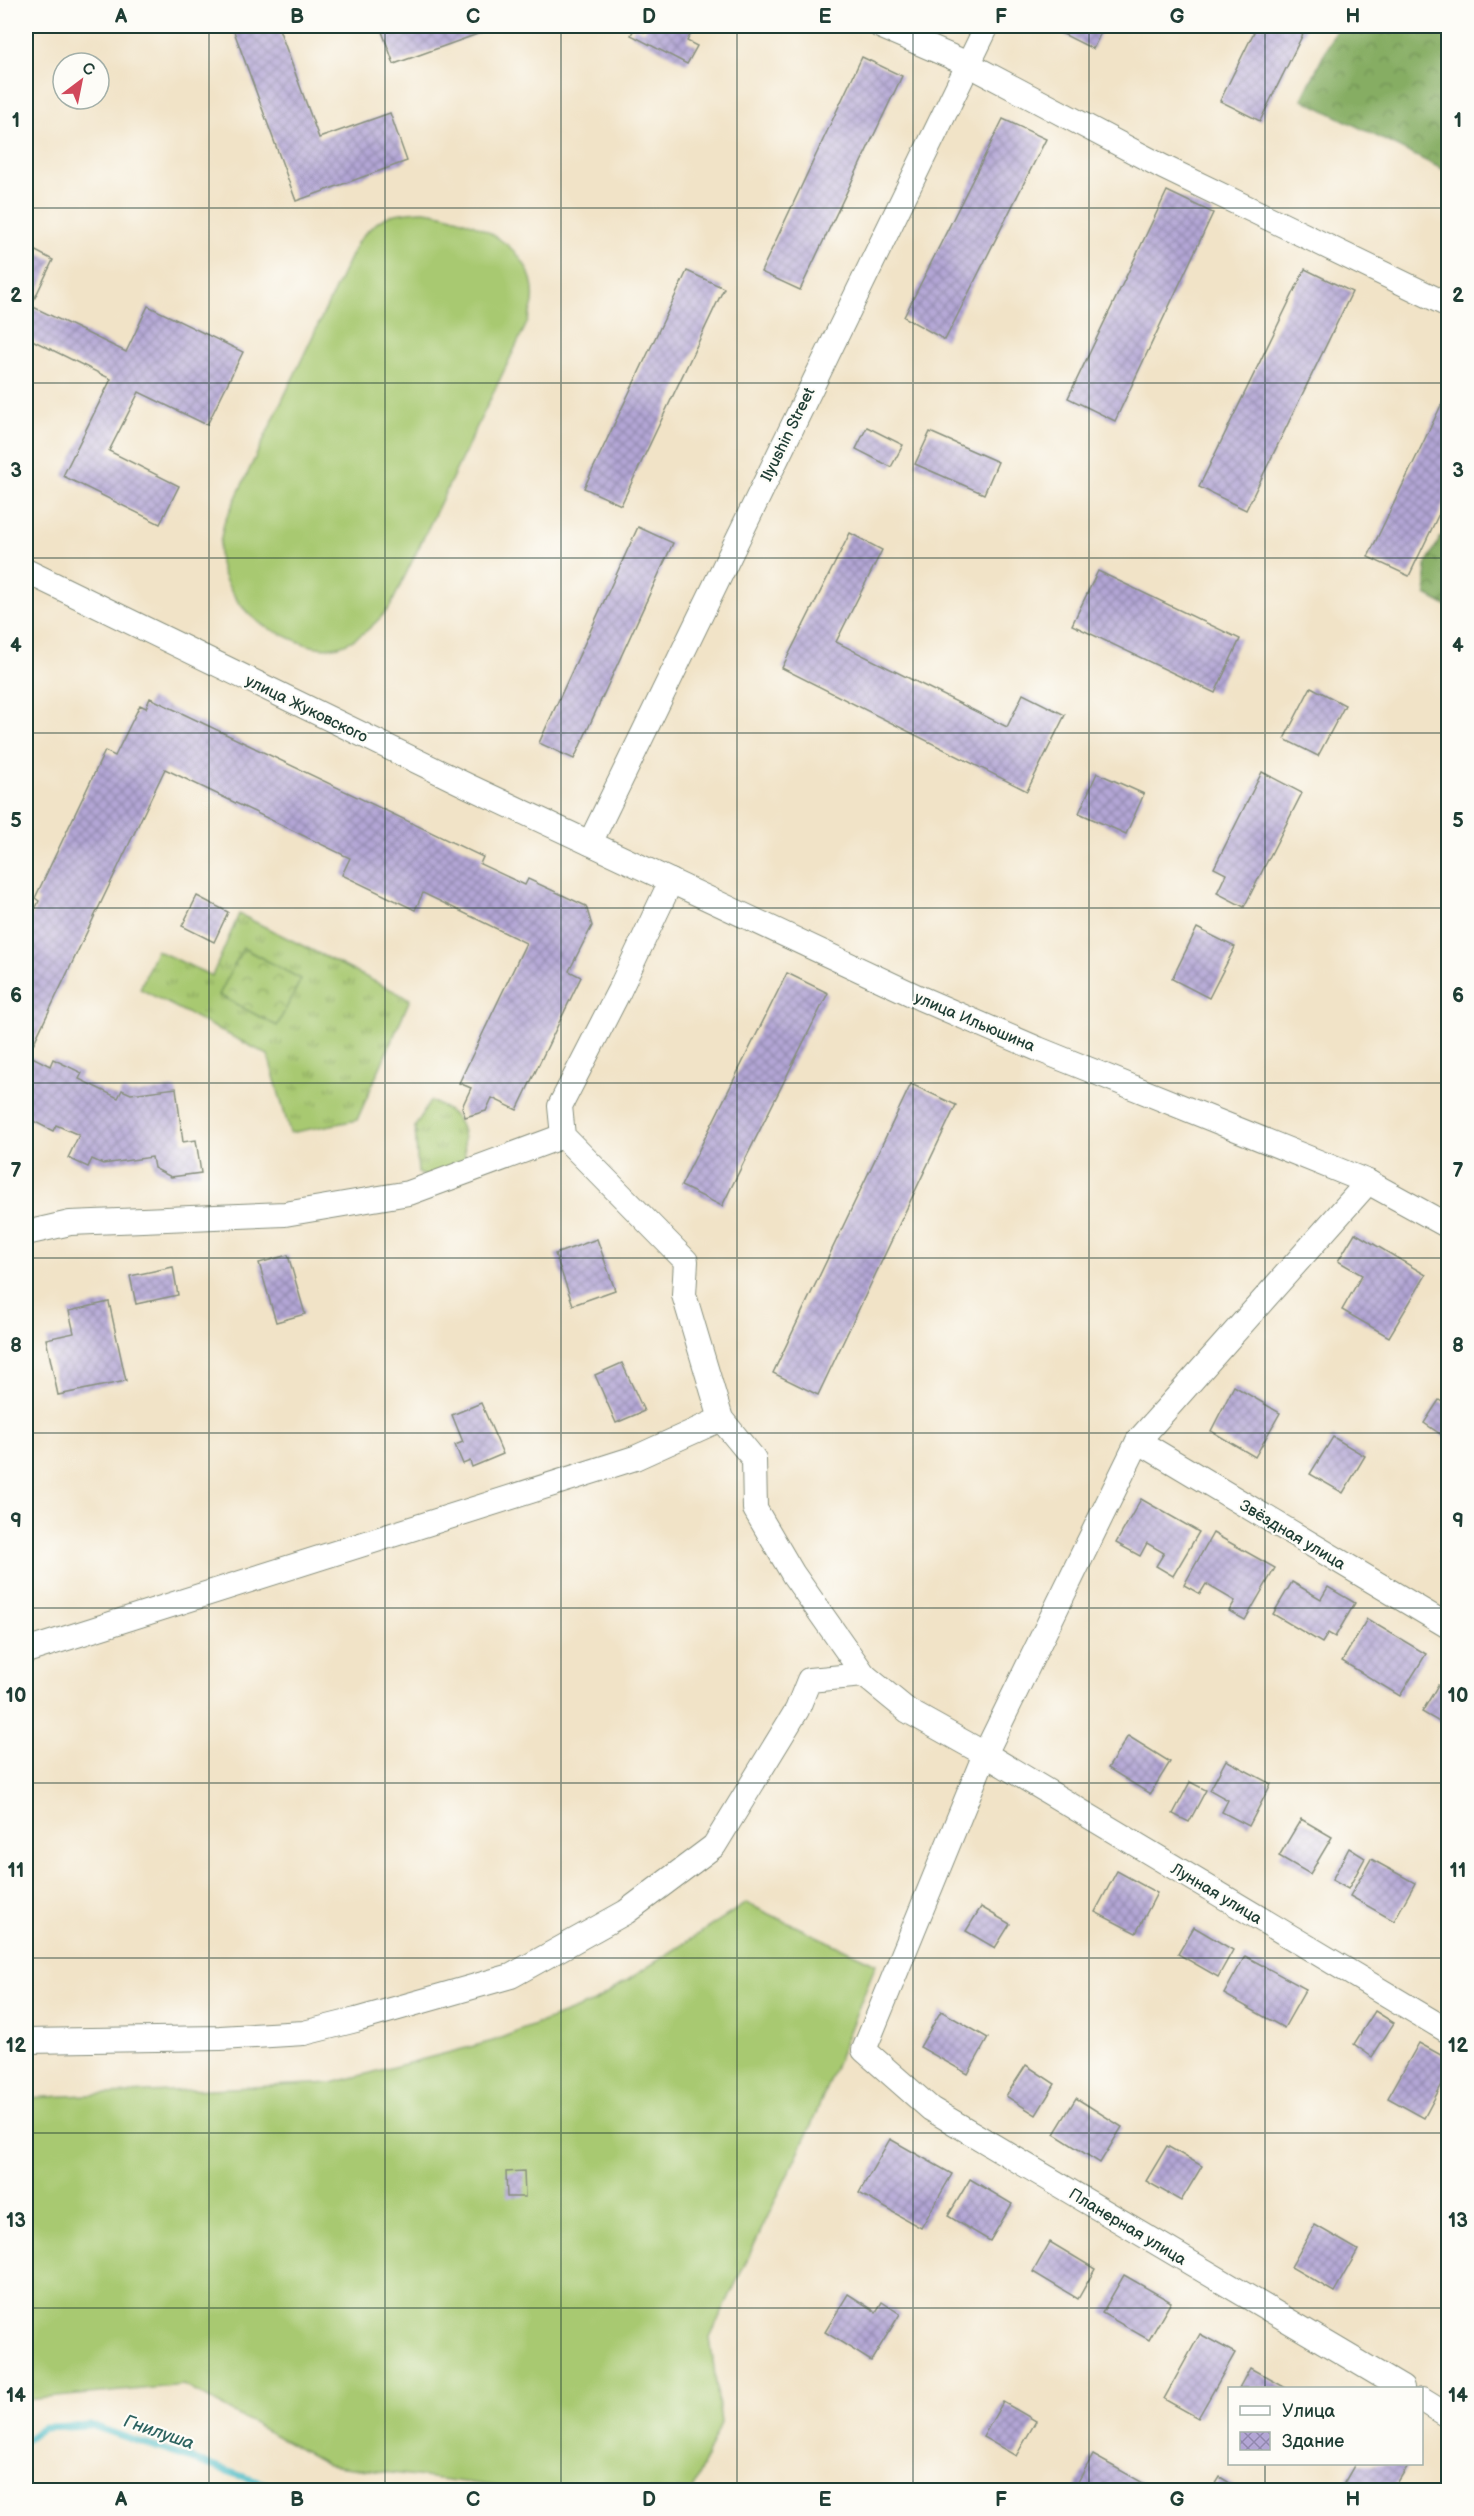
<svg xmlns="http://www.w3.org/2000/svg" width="1474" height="2516" viewBox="0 0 1474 2516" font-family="'Balsamiq Sans',sans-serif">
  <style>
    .grass { fill: url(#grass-tufts); stroke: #648352; stroke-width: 1.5 }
    .forest { fill: url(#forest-crowns); stroke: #52754c; stroke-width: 1.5 }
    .park { fill: url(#park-crowns); stroke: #648352; stroke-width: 1.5 }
    .garden { fill: #a8c971; stroke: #648352; stroke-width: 1.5 }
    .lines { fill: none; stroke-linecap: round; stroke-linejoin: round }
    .stream { stroke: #4dbbc5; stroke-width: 7 }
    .building { fill: url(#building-cross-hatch) }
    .minor-casing { stroke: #88907e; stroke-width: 26 }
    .minor { stroke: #fff; stroke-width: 24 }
    .grid { fill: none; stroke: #1f3d34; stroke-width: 1.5; stroke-opacity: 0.55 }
    .labels { text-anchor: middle; stroke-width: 4.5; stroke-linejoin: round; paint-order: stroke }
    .street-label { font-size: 16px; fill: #1f3d34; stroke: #fdfcf7 }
    .water-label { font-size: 18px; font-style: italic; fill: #2d6360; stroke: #fdfcf7 }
    .neatline { fill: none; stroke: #1f3d34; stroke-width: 2 }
    .grid-label { font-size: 20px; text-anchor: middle; font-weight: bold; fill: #1f3d34 }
  </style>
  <defs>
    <pattern id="grass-tufts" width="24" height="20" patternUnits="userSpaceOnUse" patternTransform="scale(1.5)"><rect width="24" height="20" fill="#a8c971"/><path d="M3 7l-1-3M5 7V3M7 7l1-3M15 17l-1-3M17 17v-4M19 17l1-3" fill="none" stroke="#88a45e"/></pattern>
    <pattern id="forest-crowns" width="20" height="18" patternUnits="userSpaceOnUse" patternTransform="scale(1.5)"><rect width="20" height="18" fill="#86ad63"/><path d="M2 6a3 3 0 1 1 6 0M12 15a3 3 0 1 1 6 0" fill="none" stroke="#6d8e52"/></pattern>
    <pattern id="park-crowns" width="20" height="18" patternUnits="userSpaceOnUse" patternTransform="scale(1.5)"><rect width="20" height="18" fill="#a8c971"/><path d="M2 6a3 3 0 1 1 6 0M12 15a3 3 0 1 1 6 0" fill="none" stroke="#88a45e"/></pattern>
    <pattern id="building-cross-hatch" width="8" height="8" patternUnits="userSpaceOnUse" patternTransform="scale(1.5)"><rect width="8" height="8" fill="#b3a6d5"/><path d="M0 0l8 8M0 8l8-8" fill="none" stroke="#9188ae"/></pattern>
  </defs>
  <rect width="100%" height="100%" fill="#fdfcf7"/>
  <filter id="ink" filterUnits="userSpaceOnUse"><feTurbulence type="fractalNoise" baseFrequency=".0167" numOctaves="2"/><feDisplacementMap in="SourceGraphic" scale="12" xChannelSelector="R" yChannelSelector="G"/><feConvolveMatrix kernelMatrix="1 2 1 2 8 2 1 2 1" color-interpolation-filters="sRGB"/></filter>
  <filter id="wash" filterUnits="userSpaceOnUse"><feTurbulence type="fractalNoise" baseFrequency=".008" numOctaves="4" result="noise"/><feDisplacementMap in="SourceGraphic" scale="24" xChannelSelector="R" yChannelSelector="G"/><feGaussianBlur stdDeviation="1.35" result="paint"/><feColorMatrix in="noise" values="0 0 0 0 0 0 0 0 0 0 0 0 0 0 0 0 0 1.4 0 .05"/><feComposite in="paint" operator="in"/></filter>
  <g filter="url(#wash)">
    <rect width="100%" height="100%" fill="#f1e3c7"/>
    <g class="grass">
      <path d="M239,914L410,999L357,1120L290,1133L268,1055L140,989L156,950L212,976Z"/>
      <path d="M430,1101C465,1115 464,1129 465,1163L429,1178L418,1173L415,1127Z"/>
    </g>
    <g class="forest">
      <path d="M1338,26H1448V172L1302,99Z"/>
      <path d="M1448,524V607L1426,595V564Z"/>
    </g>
    <path class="park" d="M243,948L301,979L277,1026L219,995Z"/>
    <g class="garden">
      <path d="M424,211C469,216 539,247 533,302C532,308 529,315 528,321L390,607C376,623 360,640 339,646C322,651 306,645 290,638C280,633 267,629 257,621C239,607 220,579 219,555C219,545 222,533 224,523L357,243C378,216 391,212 424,211Z"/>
      <path d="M746,1903L876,1964L811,2126L710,2337L721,2423L692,2490H527L328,2465L184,2385L26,2400V2098L332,2083L493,2041L594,2002Z"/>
    </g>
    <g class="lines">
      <path class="stream" d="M26,2440L44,2427L90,2425L283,2490"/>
    </g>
    <g id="blocks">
      <g class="building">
        <path d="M232,26H278L319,138L390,113L407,161L296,201Z"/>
        <path d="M380,26H500L394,64Z"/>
        <path d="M647,26H695L687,41L697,46L687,64L631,35L635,27L644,32Z"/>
        <path d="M1057,26H1104L1093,49L1055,30Z"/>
        <path d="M1257,26H1307L1260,121L1220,101Z"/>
        <path d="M862,57L902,76L800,290L761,272Z"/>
        <path d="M1003,119L1046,139L945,340L904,317Z"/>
        <path d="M1167,191L1213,213L1115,421L1068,398Z"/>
        <path d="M26,246L53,260L31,306L126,352L148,306L243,352L207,425L139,392L109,451L179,486L160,524L63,476L111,379L26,337Z"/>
        <path d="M1305,269L1352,292L1246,510L1199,487Z"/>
        <path d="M687,271L724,288L621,505L584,488Z"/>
        <path d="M1448,391V495L1409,576L1368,557Z"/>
        <path d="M867,427L903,445L891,467L856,449Z"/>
        <path d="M930,432L998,462L984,494L915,464Z"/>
        <path d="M638,527L673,543L574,759L539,743Z"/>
        <path d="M850,533L882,550L836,642L1007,727L1023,694L1065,715L1027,791L782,668Z"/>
        <path d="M1098,571L1240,639L1215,693L1072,625Z"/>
        <path d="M1311,687L1345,705L1318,756L1284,739Z"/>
        <path d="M150,698L483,857L480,864L525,885L528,879L586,906L592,926L569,971L581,977L517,1110L492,1098L486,1111L465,1117L462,1107L471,1088L459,1083L526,943L423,893L415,910L342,875L350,858L165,769L28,1055L50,1066L53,1059L82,1073L79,1079L118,1098L122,1090L131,1094L176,1088L183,1142L196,1140L201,1173L171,1177L154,1168L152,1157L103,1164L92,1159L88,1167L68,1158L79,1135L56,1125L53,1131L27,1118L30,1112L26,1110V923L28,924L39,901L35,898L105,751L115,756L140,705L146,708Z"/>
        <path d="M1262,772L1302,793L1244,907L1217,893L1226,874L1214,868Z"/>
        <path d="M1097,773L1144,794L1126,834L1079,813Z"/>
        <path d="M197,896L228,912L214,942L182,926Z"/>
        <path d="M1197,928L1235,947L1209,998L1172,979Z"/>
        <path d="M787,973L828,993L722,1206L681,1186Z"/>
        <path d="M911,1084L956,1105L818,1395L773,1373Z"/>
        <path d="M1355,1233L1426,1275L1389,1337L1342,1310L1362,1275L1338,1261Z"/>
        <path d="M597,1239L615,1290L573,1305L555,1254Z"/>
        <path d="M288,1255L305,1314L276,1322L259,1263Z"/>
        <path d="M173,1267L178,1295L136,1304L130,1276Z"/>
        <path d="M109,1302L126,1381L58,1395L46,1339L74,1333L69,1311Z"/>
        <path d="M622,1363L644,1411L616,1423L595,1375Z"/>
        <path d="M1234,1386L1280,1413L1255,1457L1211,1431Z"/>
        <path d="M1439,1400L1448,1406V1439L1424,1423Z"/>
        <path d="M481,1403L503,1454L472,1467L470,1461L463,1464L455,1445L463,1442L452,1415Z"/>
        <path d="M1333,1437L1365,1456L1343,1493L1310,1474Z"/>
        <path d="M1141,1499L1199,1532L1173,1576L1156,1566L1164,1553L1147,1543L1140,1556L1116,1543Z"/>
        <path d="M1213,1533L1275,1568L1245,1620L1229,1611L1235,1601L1206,1584L1200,1594L1184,1585Z"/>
        <path d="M1448,1539V1556L1441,1551Z"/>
        <path d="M1292,1582L1321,1599L1328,1587L1355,1603L1335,1637L1328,1633L1322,1643L1273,1614Z"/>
        <path d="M1367,1619L1426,1654L1400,1696L1342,1661Z"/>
        <path d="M1438,1685L1448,1691V1727L1422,1712Z"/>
        <path d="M1128,1736L1170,1762L1150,1794L1108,1768Z"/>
        <path d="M1226,1760L1271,1784L1249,1826L1222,1812L1228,1800L1210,1790Z"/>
        <path d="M1190,1782L1206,1790L1189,1822L1173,1814Z"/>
        <path d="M1301,1819L1332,1837L1310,1874L1279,1856Z"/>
        <path d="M1349,1848L1365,1858L1348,1889L1332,1880Z"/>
        <path d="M1371,1859L1415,1883L1394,1921L1350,1896Z"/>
        <path d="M1117,1871L1157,1893L1136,1933L1095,1912Z"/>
        <path d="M981,1907L1010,1924L995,1948L966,1931Z"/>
        <path d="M1194,1927L1233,1950L1218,1977L1178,1954Z"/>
        <path d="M1245,1956L1306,1989L1284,2028L1224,1994Z"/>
        <path d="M941,2011L988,2038L968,2074L920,2047Z"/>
        <path d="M1375,2011L1394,2023L1372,2057L1354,2044Z"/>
        <path d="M1419,2043L1448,2059V2073L1424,2118L1388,2098Z"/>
        <path d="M1026,2065L1055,2084L1036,2115L1006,2096Z"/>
        <path d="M1076,2098L1122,2127L1100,2163L1054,2134Z"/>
        <path d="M890,2139L952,2174L921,2228L859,2193Z"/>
        <path d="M1167,2146L1202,2166L1181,2201L1146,2181Z"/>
        <path d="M524,2171L525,2197H507L506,2172Z"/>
        <path d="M970,2179L1012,2204L990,2241L948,2216Z"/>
        <path d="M1315,2225L1358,2250L1334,2292L1291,2267Z"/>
        <path d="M1050,2242L1095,2269L1078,2299L1033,2272Z"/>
        <path d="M1124,2275L1171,2302L1149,2340L1102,2313Z"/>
        <path d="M848,2294L876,2312L882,2302L900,2314L871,2361L825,2332Z"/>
        <path d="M1200,2334L1235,2353L1198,2418L1164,2399Z"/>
        <path d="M1250,2368L1286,2388H1239Z"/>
        <path d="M1003,2402L1036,2421L1016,2456L983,2437Z"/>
        <path d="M1093,2455L1145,2484L1142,2490L1074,2489Z"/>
        <path d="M1355,2464H1409L1393,2490H1358L1344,2483Z"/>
        <path d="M1220,2477L1241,2490H1212Z"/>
      </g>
    </g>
  </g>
  <g filter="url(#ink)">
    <use href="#blocks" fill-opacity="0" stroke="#88907e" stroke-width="1.5"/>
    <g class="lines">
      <defs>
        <g id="minor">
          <path d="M880,26L968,64L1163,167L1448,305"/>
          <path d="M26,571L468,786L920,998L1038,1049L1368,1182L1448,1226"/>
          <path d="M590,843L987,26"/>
          <path d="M671,881L619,991L560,1106L563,1136L686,1261L684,1295L721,1419L754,1459L755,1509L793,1574L864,1675L908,1711L985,1754L1448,2031"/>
          <path d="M1368,1182L1138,1441L985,1754L864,2050L931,2109L1402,2388"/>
          <path d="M26,1233L70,1223L285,1214L409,1193L563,1136"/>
          <path d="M1138,1441L1448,1626"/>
          <path d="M26,1651L635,1458L721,1419"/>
          <path d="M26,2041L220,2038L304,2033L356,2020L511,1976L626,1912L714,1846L797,1710L809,1680L864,1675"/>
          <path d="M1422,2400L1448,2416"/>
        </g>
      </defs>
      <use href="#minor" class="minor-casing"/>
      <use href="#minor" class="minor"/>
    </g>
  </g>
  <path class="grid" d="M209,26V2490M385,26V2490M561,26V2490M737,26V2490M913,26V2490M1089,26V2490M1265,26V2388M26,208H1448M26,383H1448M26,558H1448M26,733H1448M26,908H1448M26,1083H1448M26,1258H1448M26,1433H1448M26,1608H1448M26,1783H1448M26,1958H1448M26,2133H1448M26,2308H1448M1265,2464V2490"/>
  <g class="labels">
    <g class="street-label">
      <text transform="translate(787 434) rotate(-64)" y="6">Ilyushin Street</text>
      <text transform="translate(307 708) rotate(26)" y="6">улица Жуковского</text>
      <text transform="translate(975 1021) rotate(23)" y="6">улица Ильюшина</text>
      <text transform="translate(1293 1534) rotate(31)" y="6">Звёздная улица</text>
      <text transform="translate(1217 1893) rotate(31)" y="6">Лунная улица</text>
      <text transform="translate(1128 2226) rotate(31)" y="6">Планерная улица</text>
    </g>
    <g class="water-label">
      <text transform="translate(159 2432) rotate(19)" y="6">Гнилуша</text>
    </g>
  </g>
  <rect width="1474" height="2516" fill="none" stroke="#fdfcf7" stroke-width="66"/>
  <rect x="1228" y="2387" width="195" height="78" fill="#fdfcf7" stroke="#a4b0a9" stroke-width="1.5"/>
  <rect x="1240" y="2406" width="30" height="9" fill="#ffffff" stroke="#a4b0a9" stroke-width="1.5"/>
  <text x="1282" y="2417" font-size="18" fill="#1f3d34">Улица</text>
  <rect x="1240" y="2432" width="30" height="18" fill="url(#building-cross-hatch)" stroke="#a4b0a9" stroke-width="1.5"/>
  <text x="1282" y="2447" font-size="18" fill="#1f3d34">Здание</text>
  <g transform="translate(81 81) rotate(32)"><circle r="28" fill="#fdfcf7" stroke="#a4b0a9" stroke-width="1.5"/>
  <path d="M0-4.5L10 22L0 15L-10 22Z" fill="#d1495b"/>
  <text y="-9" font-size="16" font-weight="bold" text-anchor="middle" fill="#1f3d34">С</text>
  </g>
  <rect x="33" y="33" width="1408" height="2450" class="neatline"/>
  <g class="grid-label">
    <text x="121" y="23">A</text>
    <text x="297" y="23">B</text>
    <text x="473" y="23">C</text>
    <text x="649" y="23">D</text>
    <text x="825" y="23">E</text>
    <text x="1001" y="23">F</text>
    <text x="1177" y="23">G</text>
    <text x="1353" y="23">H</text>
    <text x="16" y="127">1</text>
    <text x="1458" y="127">1</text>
    <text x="16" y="302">2</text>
    <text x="1458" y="302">2</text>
    <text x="16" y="477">3</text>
    <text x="1458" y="477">3</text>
    <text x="16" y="652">4</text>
    <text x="1458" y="652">4</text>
    <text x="16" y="827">5</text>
    <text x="1458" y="827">5</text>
    <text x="16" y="1002">6</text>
    <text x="1458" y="1002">6</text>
    <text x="16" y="1177">7</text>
    <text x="1458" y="1177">7</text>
    <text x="16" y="1352">8</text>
    <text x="1458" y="1352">8</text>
    <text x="16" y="1527">9</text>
    <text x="1458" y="1527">9</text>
    <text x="16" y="1702">10</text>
    <text x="1458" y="1702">10</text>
    <text x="16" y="1877">11</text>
    <text x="1458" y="1877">11</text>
    <text x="16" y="2052">12</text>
    <text x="1458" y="2052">12</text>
    <text x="16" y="2227">13</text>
    <text x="1458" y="2227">13</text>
    <text x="16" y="2402">14</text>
    <text x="1458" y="2402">14</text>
    <text x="121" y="2506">A</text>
    <text x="297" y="2506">B</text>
    <text x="473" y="2506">C</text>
    <text x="649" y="2506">D</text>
    <text x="825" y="2506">E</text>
    <text x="1001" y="2506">F</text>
    <text x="1177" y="2506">G</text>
    <text x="1353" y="2506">H</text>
  </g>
</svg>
